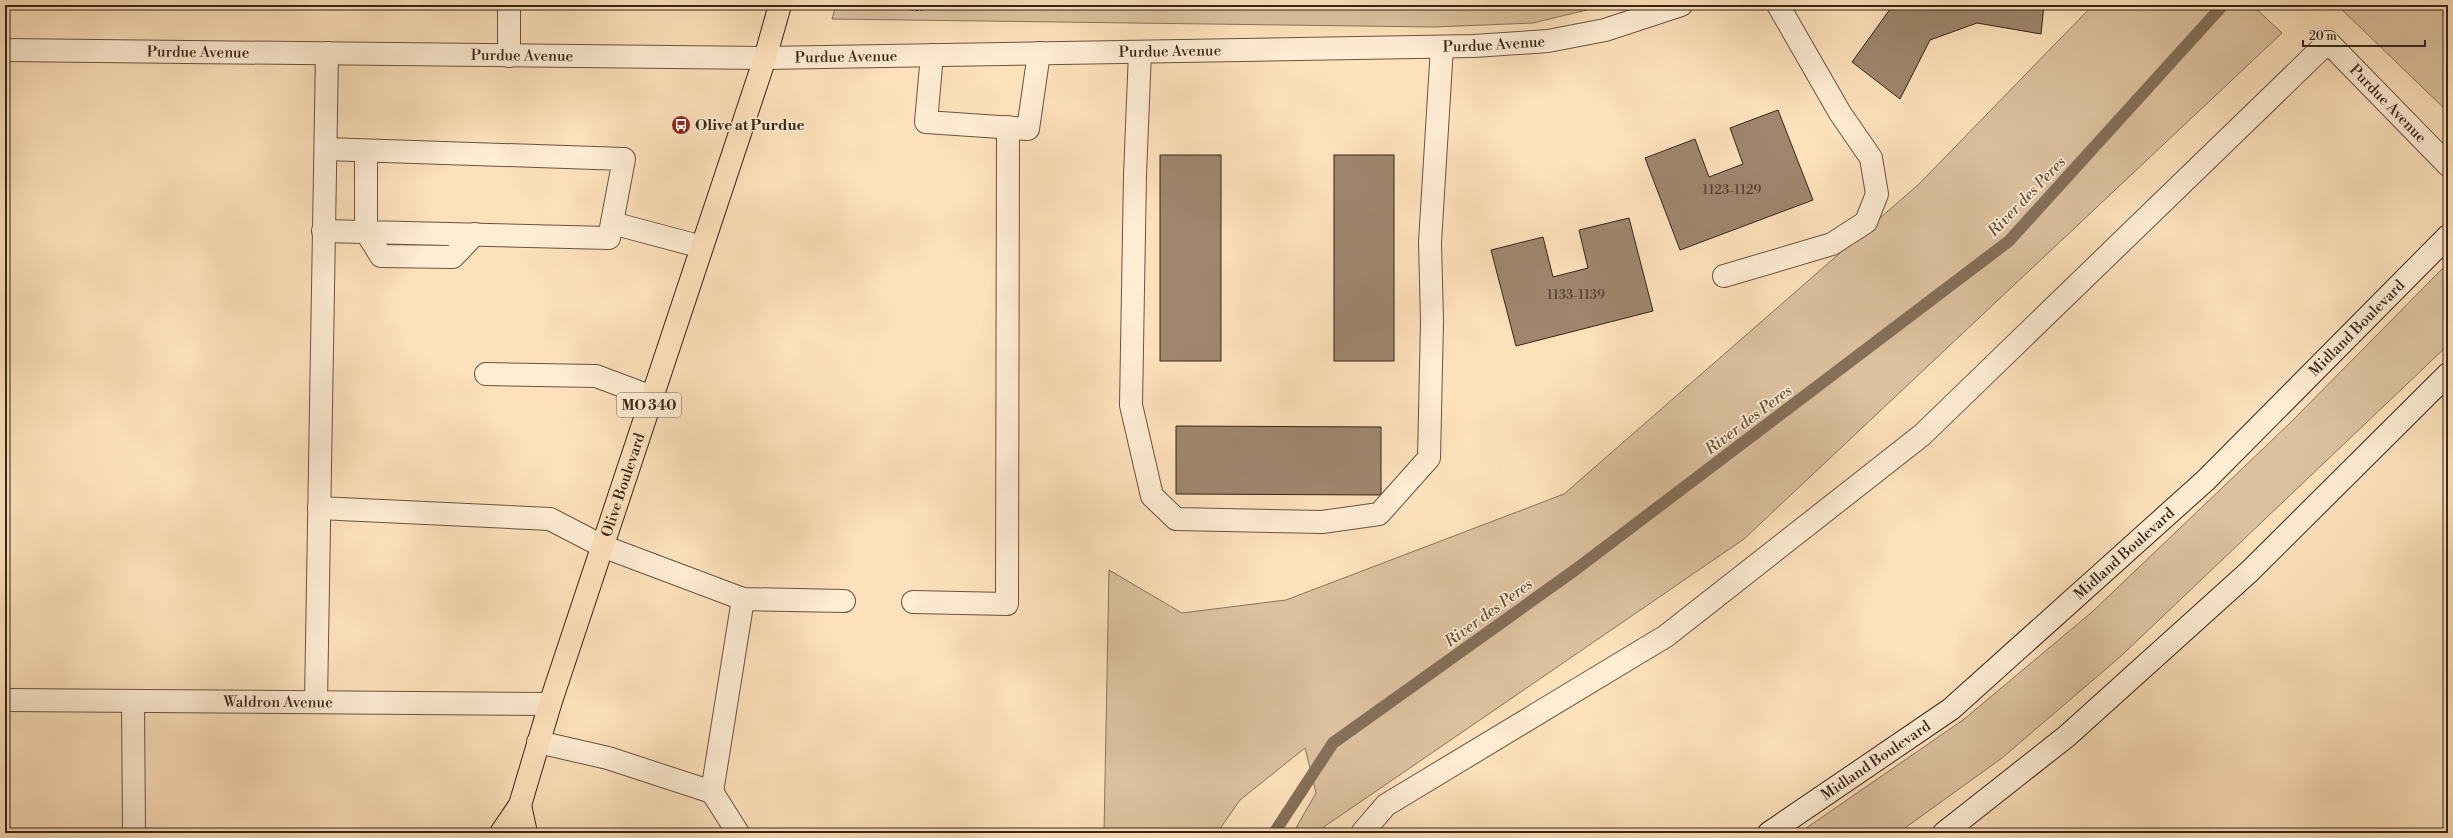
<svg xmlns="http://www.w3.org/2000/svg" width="2453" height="838" viewBox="0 0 2453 838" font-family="'Libre Bodoni',serif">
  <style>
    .green { fill: #dcc19f; stroke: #8a725c }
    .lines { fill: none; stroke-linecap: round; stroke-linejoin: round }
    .stream { stroke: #866f59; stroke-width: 12 }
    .building { fill: #9f866d; stroke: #392418 }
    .service-casing { stroke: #6a5341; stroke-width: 24 }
    .minor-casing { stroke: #6a5341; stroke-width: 24 }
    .secondary-casing { stroke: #392418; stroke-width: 24 }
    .primary-casing { stroke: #392418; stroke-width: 24 }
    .path { stroke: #392418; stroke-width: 2.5; stroke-dasharray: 3 2; stroke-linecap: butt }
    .service { stroke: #feecd3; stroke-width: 22 }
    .minor { stroke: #feecd3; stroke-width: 22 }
    .secondary { stroke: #feecd3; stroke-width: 22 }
    .primary { stroke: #fde1bb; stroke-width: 22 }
    .labels { text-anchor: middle; stroke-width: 3.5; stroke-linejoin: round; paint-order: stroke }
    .number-label { font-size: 13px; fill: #523c2d }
    .shield { fill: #feecd3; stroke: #746050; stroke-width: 1 }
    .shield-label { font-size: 14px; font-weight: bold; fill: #392418 }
    .street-label { font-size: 15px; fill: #392418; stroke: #feecd3 }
    .poi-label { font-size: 15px; font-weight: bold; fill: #392418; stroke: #feecd3; text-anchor: start }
    .water-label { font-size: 16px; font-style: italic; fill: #66503e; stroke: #feecd3 }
  </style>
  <rect width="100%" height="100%" fill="#fde1bb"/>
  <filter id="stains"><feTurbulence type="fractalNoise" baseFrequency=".005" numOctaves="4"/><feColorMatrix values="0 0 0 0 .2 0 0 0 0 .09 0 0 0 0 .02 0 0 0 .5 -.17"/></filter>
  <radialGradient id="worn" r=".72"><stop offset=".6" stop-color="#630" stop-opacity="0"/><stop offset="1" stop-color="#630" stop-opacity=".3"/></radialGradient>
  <g class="green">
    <path d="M836,5H1607L1533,23L1434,27L832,19Z"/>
    <path d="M2093,5H2252L2282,33L1744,539L1315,833H1293L1316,793L1305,748L1240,800L1217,833H1104L1109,570L1182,613L1286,600L1564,494L1919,184Z"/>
    <path d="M2337,5H2448V112Z"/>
    <path d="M2442,269L2448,270V345L2120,657L2002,758L1898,833H1799L1963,720L2092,612L2290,423Z"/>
  </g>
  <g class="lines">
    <path class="stream" d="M1274,833L1333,743L1575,570L2009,241L2223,5"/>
  </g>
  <g class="building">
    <path d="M1893,5H2044L2041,34L1977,23L1930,40L1900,99L1852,62Z"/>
    <path d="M1778,110L1813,200L1680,250L1645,158L1695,139L1709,177L1743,164L1730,128Z"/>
    <rect x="1160" y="155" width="61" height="206"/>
    <rect x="1334" y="155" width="60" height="206"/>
    <path d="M1629,218L1653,311L1516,346L1491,250L1543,237L1553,277L1588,268L1579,230Z"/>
    <path d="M1176,426L1381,427V495L1176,494Z"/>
  </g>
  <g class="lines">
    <defs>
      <g id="service">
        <path d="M1140,52L1135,175L1131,405L1152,496L1176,519L1322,522L1379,514L1429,458L1432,321L1430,242L1442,47"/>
        <path d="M932,55L926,122L1028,129L1039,53"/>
        <path d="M509,56V5"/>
        <path d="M326,149L624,159L609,238L366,232V152"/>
        <path d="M612,223L702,247"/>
        <path d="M323,231L366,232L381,256L453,257L475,234"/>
        <path d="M1724,276L1832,244L1866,222L1877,194L1871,158L1840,113L1778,5"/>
        <path d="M486,374L596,376L652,397"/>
        <path d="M319,508L550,519L602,546L743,599L844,601"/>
        <path d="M913,602L1007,604L1008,127"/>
        <path d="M133,701L134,833"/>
        <path d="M316,702L327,53"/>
        <path d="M538,742L608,758L712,792L743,599"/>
        <path d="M712,792L738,833"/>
        <path d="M1362,833L1386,805L1666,636L1922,435L2328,42"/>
      </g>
      <g id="minor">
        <path id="s1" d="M2328,42L2448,165"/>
        <path id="s2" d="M5,50L765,58L1474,46L1548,41L1605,30L1681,5"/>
        <path id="s3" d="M5,700L550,704"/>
      </g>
      <g id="secondary">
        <path id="s4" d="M1769,833L1951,709L2206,480L2448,236"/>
        <path d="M1944,833L2067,736L2250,571L2448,374"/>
      </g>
      <g id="primary">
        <path d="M520,805L526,833"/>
        <path id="s5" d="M501,833L520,805L550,704L765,58L780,5"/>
      </g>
    </defs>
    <use href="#service" class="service-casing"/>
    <use href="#minor" class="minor-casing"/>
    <use href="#secondary" class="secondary-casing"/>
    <use href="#primary" class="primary-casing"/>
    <g class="path">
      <path d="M896,5L915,10L959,5"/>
      <path d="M2324,5H2348"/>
    </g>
    <use href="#service" class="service"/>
    <use href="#minor" class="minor"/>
    <use href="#secondary" class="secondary"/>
    <use href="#primary" class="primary"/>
  </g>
  <defs>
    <symbol id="bus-disc" viewBox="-11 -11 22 22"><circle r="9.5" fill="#8f2418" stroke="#feecd3"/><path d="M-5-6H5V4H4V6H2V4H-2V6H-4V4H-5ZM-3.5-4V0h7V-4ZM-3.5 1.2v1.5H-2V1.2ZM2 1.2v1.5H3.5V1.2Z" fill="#fff"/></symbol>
  </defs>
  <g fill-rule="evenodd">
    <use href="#bus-disc" x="670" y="114" width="22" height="22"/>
  </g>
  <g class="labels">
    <g class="number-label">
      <text x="1732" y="194">1123-1129</text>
      <text x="1576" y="299">1133-1139</text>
    </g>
    <rect class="shield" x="617" y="393" width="64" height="24" rx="3"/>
    <g class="shield-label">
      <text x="649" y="410">MO 340</text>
    </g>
    <g class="street-label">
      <text dy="5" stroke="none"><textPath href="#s2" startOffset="1489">Purdue Avenue</textPath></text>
      <text dy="5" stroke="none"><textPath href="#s2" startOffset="1165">Purdue Avenue</textPath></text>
      <text dy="5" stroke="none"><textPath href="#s2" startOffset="193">Purdue Avenue</textPath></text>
      <text dy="5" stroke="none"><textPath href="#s2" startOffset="517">Purdue Avenue</textPath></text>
      <text dy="5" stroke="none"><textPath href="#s2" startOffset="841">Purdue Avenue</textPath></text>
      <text dy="5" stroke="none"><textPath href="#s1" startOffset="86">Purdue Avenue</textPath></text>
      <text dy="5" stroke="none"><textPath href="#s4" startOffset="777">Midland Boulevard</textPath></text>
      <text dy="5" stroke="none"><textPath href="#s5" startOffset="370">Olive Boulevard</textPath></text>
      <text dy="5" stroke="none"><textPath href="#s4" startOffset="453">Midland Boulevard</textPath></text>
      <text dy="5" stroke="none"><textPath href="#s3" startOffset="273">Waldron Avenue</textPath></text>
      <text dy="5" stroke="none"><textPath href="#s4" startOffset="129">Midland Boulevard</textPath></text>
    </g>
    <g class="poi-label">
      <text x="695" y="130">Olive at Purdue</text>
    </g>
    <g class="water-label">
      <text transform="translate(2026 196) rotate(-46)" y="6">River des Peres</text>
      <text transform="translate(1748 419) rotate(-37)" y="6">River des Peres</text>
      <text transform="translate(1488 612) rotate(-36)" y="6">River des Peres</text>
    </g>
  </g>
  <rect width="2453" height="838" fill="none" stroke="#fde1bb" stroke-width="20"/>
  <rect x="6" y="6" width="2441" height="826" fill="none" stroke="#392418" stroke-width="2"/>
  <rect x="10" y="10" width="2433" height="818" fill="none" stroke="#392418"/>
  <path d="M2303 40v6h122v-6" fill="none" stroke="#392418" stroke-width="2"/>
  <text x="2309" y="40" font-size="12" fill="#392418" stroke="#feecd3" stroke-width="3" paint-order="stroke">20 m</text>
  <rect width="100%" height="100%" filter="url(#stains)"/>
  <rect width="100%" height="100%" fill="url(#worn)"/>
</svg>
